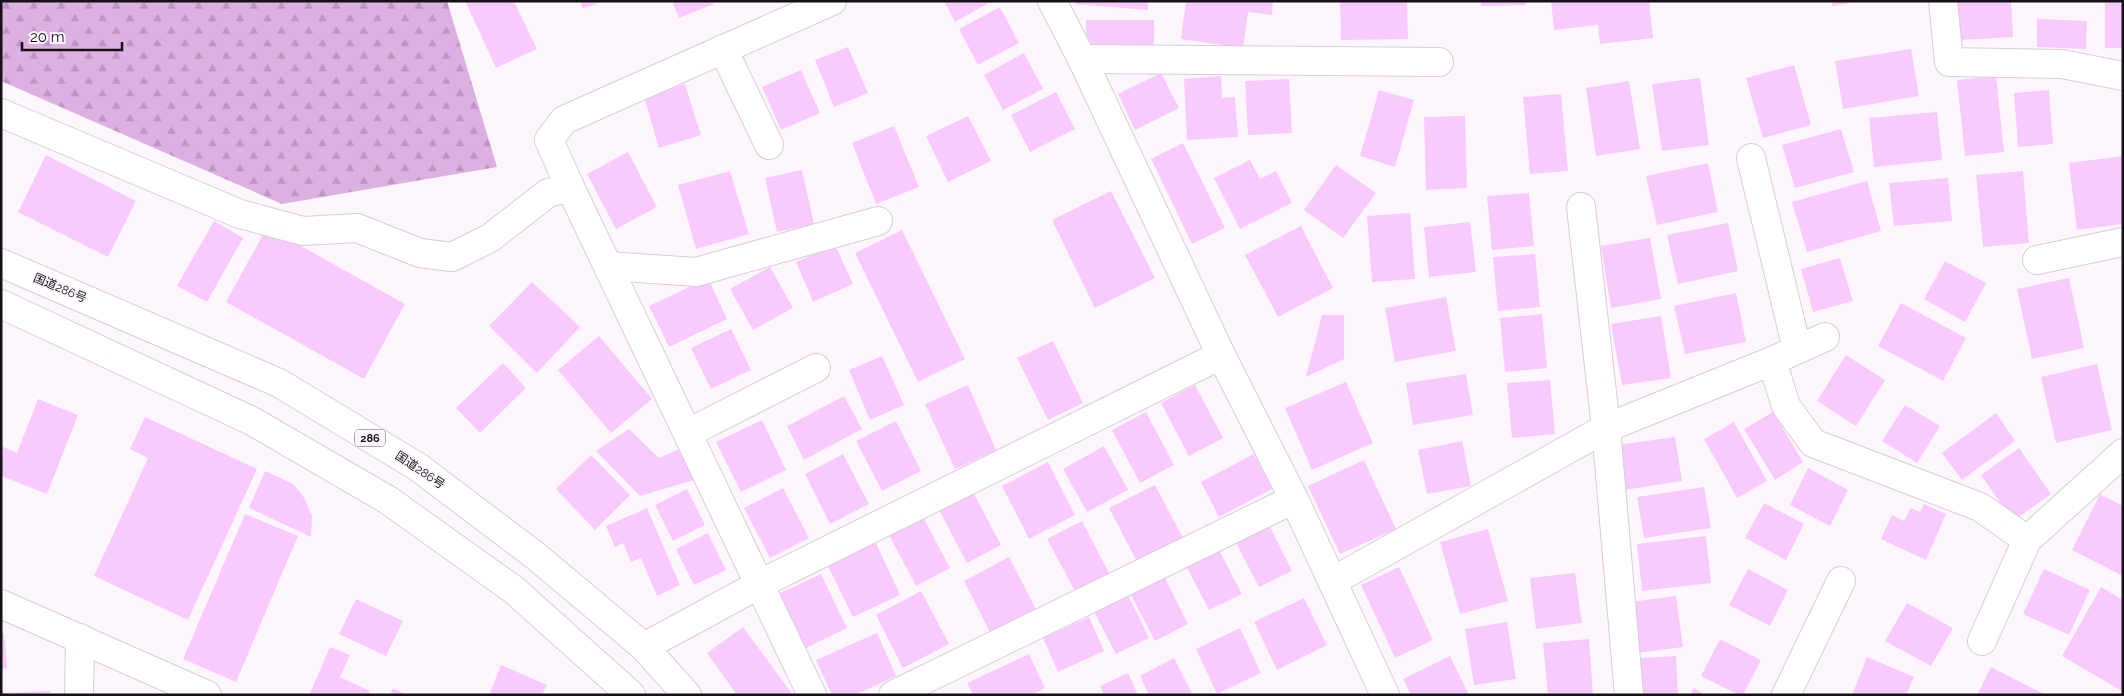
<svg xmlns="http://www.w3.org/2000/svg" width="2124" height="696" viewBox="0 0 2124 696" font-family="Raleway,'Noto Sans JP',sans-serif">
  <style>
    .forest { fill: url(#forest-firs) }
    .building { fill: #f9cafe }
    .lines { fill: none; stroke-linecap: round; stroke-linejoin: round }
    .minor-casing { stroke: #daccdb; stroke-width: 30 }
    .highway-casing { stroke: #daccdb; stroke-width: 30 }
    .minor { stroke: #fff; stroke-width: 28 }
    .highway { stroke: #fff; stroke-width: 28 }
    .labels { text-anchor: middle; stroke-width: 4.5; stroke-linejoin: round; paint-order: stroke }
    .shield { fill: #fdf7fd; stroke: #5b565b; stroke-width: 1 }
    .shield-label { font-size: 11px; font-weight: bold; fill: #161116 }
    .street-label { font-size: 12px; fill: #161116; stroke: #fdf7fd }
  </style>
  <defs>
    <pattern id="forest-firs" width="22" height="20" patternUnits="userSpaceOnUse" patternTransform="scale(1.25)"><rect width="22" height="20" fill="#ddb0e2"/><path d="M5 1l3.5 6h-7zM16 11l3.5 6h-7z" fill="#bd96c1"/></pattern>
  </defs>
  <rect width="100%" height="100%" fill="#fdf7fd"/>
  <path class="forest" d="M1,1H447L497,167L282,204L1,81Z"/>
  <g class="building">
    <path d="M465,1H514L537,49L496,68Z"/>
    <path d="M580,1H603L583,9Z"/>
    <path d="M672,1H713L714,4L679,18Z"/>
    <path d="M944,1H992L955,22Z"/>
    <path d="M1075,1H1148V10L1075,4Z"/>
    <path d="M1186,1H1273L1272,15L1248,12L1243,48L1181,39Z"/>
    <path d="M1340,1H1407L1408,39L1341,40Z"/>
    <path d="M1480,1H1526V5L1481,6Z"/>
    <path d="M1551,1H1649L1653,38L1600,44L1598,25L1554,30Z"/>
    <path d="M1831,1H1856V2L1832,6Z"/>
    <path d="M1958,1H2011L2013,37L1960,40Z"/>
    <rect x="2105" y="1" width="18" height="47"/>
    <path d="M1000,7L1019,43L978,65L959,29Z"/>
    <path d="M2037,19L2087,21L2086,49L2037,47Z"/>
    <rect x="1086" y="20" width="68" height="26"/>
    <path d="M848,47L868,93L834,107L815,60Z"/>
    <path d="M1911,49L1919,96L1843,109L1835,61Z"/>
    <path d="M1024,53L1043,89L1003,110L984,75Z"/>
    <path d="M1794,65L1811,125L1763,138L1746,78Z"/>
    <path d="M801,70L820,113L781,130L762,87Z"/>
    <path d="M1161,73L1179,108L1135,130L1118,94Z"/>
    <path d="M1221,76L1222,98L1235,97L1238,137L1187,140L1184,79Z"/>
    <path d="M1996,76L2004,152L1965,156L1957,80Z"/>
    <path d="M1700,78L1709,145L1662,151L1652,84Z"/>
    <path d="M1289,79L1292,133L1248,135L1245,81Z"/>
    <path d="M1629,81L1640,149L1596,156L1586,88Z"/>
    <path d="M685,84L701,135L659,148L644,97Z"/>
    <path d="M1379,90L1414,100L1395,167L1360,156Z"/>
    <path d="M2049,90L2053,144L2018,147L2014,93Z"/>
    <path d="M1056,92L1075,129L1030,152L1011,115Z"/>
    <path d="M1561,94L1568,171L1530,174L1523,97Z"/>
    <path d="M1937,112L1942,160L1874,167L1869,118Z"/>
    <path d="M968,116L991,161L948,182L926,136Z"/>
    <path d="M1465,116L1467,188L1426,190L1424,117Z"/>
    <path d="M894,126L919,187L876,204L852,143Z"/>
    <path d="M1841,129L1854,172L1795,188L1782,145Z"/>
    <path d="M1183,143L1225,228L1192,244L1151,159Z"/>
    <path d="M628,152L657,207L616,229L587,174Z"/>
    <path d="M46,155L136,201L108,257L18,212Z"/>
    <path d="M2123,156V224L2077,230L2069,163Z"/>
    <path d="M1250,160L1260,179L1276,171L1292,203L1240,229L1214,178Z"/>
    <path d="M1708,163L1718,212L1657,225L1646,176Z"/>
    <path d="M1336,165L1376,193L1343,238L1304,210Z"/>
    <path d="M802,170L814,224L777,232L765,178Z"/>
    <path d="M730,171L749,234L696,249L678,185Z"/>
    <path d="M2023,171L2029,243L1983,247L1976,175Z"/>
    <path d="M1948,178L1952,221L1894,226L1889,183Z"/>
    <path d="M1867,181L1881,231L1807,252L1792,202Z"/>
    <path d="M1111,191L1155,278L1095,308L1052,220Z"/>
    <path d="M1529,193L1534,246L1492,250L1487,196Z"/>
    <path d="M1410,213L1415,279L1372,282L1367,216Z"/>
    <path d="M214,221L243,238L207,302L177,286Z"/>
    <path d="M1470,222L1476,272L1429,277L1424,227Z"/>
    <path d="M1728,223L1738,271L1678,284L1667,235Z"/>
    <path d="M1301,226L1333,288L1278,317L1245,255Z"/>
    <path d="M267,227L405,304L364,379L226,302Z"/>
    <path d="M902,230L965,359L918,382L855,253Z"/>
    <path d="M1650,238L1661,299L1611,308L1601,246Z"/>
    <path d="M835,245L853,284L813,302L796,262Z"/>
    <path d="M1535,254L1540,307L1498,311L1493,257Z"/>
    <path d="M1840,258L1853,301L1813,312L1801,269Z"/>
    <path d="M1945,261L1986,283L1965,322L1924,299Z"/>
    <path d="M770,267L793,308L753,330L730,289Z"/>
    <path d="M708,278L727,319L669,347L649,306Z"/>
    <path d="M2069,278L2084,348L2032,359L2017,289Z"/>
    <path d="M532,282L580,327L537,373L489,326Z"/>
    <path d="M1736,293L1746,342L1685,354L1674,306Z"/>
    <path d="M1446,297L1456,351L1395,362L1385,308Z"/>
    <path d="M1901,303L1966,338L1943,381L1878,346Z"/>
    <path d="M1542,314L1547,368L1505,372L1500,318Z"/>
    <path d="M1322,315H1344V359L1306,377Z"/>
    <path d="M1661,316L1671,378L1622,385L1611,324Z"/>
    <path d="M731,329L751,370L711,389L691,348Z"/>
    <path d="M599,336L652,399L611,433L558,370Z"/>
    <path d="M1053,341L1083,403L1048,420L1017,358Z"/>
    <path d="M1846,355L1885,380L1856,426L1817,401Z"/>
    <path d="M882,356L904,405L870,420L849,370Z"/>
    <path d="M503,363L526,388L480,433L456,408Z"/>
    <path d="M2097,364L2112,430L2056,443L2041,377Z"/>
    <path d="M1466,374L1473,415L1413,425L1406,383Z"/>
    <path d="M1550,380L1555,434L1512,438L1507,383Z"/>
    <path d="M1346,382L1373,443L1312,470L1285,408Z"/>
    <path d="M968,385L996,450L955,469L925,404Z"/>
    <path d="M1195,385L1223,438L1189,456L1161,403Z"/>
    <path d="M844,396L862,429L804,460L787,426Z"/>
    <path d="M38,399L78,415L47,494L1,476V446L17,453Z"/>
    <path d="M1905,405L1940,426L1917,463L1882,441Z"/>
    <path d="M1146,412L1174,465L1140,483L1112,430Z"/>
    <path d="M1773,412L1803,462L1775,480L1744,429Z"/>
    <path d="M1996,413L2015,441L1962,480L1942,453Z"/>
    <path d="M145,417L257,469L188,620L94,576L148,458L130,449Z"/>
    <path d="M762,420L786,470L741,492L716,442Z"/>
    <path d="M896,421L921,471L882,491L856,441Z"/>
    <path d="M1734,422L1767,481L1737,498L1704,439Z"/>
    <path d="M629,429L659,458L679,449L694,480L640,496L596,451Z"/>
    <path d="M1675,437L1682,481L1624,490L1617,445Z"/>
    <path d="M1462,441L1471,486L1427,494L1418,450Z"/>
    <path d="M1104,446L1128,490L1087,512L1063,469Z"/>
    <path d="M2019,448L2051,494L2013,521L1981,475Z"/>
    <path d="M843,454L869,504L830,524L805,474Z"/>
    <path d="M1254,454L1272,489L1219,517L1201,482Z"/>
    <path d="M591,455L630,495L595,530L556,489Z"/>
    <path d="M1364,460L1396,529L1340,554L1308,486Z"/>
    <path d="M1048,462L1075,515L1029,539L1002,486Z"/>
    <path d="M1808,468L1848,490L1830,526L1790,505Z"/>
    <path d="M265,471L293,484L303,496L312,516L311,537L249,508Z"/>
    <path d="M1155,485L1183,538L1137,562L1109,508Z"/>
    <path d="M1704,487L1711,528L1644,538L1637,497Z"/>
    <path d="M783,488L809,538L770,558L744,508Z"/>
    <path d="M687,489L705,525L673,541L655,505Z"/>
    <path d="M973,492L1001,545L967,563L939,510Z"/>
    <path d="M2100,494L2123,506V576L2072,550Z"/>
    <path d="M1764,503L1804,524L1786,560L1745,538Z"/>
    <path d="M1924,504L1946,514L1926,560L1881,539L1892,515L1904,521L1911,508L1920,512Z"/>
    <path d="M647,508L680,585L657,596L641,558L631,562L623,543L615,547L606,526Z"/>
    <path d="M245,514L298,536L236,682L183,659Z"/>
    <path d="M922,515L950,568L916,586L888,533Z"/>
    <path d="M1082,521L1110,575L1076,593L1047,539Z"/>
    <path d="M1269,525L1292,571L1259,587L1235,541Z"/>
    <path d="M1488,529L1508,601L1460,614L1440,542Z"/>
    <path d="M708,533L726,570L694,585L676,549Z"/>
    <path d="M1706,536L1711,583L1642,591L1637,544Z"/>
    <path d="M875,541L900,595L853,617L827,564Z"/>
    <path d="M1218,548L1242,594L1209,610L1185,564Z"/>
    <path d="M1009,557L1037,611L991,634L964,581Z"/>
    <path d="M1399,567L1433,640L1395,658L1361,585Z"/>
    <path d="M1748,569L1788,590L1770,626L1729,605Z"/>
    <path d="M2044,569L2090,590L2069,635L2023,614Z"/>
    <path d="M1575,573L1582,623L1536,629L1530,578Z"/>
    <path d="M821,574L847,628L806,648L780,593Z"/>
    <path d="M1165,578L1188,624L1155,641L1131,595Z"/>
    <path d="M2101,587L2123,600L2122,691L2062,656Z"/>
    <path d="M921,591L949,644L903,668L876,615Z"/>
    <path d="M1126,591L1149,638L1116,654L1092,608Z"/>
    <path d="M1676,596L1683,647L1638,653L1631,602Z"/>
    <path d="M1304,598L1327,645L1277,670L1254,622Z"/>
    <path d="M356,599L403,621L386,656L339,634Z"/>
    <path d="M1907,603L1953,628L1931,666L1885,641Z"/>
    <path d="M1089,617L1104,651L1058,672L1043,638Z"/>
    <path d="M1507,622L1516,679L1474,685L1465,629Z"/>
    <path d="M743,627L793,695H737L707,653Z"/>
    <path d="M1240,628L1261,673L1217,694L1196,649Z"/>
    <path d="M877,633L896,676L855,695H832L816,660Z"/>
    <path d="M4,634L7,668L1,669V635Z"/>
    <path d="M1589,639L1593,695H1548L1543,643Z"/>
    <path d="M1720,639L1761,660L1743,695H1739L1701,676Z"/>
    <path d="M330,647L350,655L340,677L370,691L368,695H309Z"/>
    <path d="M1029,654L1045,688L1032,695H973L967,683Z"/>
    <path d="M1450,656L1469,695H1411L1403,679Z"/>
    <path d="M1676,656L1678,695H1642L1640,658Z"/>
    <path d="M1867,657L1914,677L1906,695H1852Z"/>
    <path d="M1174,658L1193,695H1149L1140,676Z"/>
    <path d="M501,665L547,685L542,695H489Z"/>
    <path d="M1991,667L2046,695H1977Z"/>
    <path d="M1128,673L1138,695H1104L1100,686Z"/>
    <path d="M393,688L407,695H390Z"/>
    <path d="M1694,688L1705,695H1690Z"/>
    <path d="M50,691V695H1V693Z"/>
  </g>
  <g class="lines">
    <defs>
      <g id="minor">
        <path d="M1052,1L1082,59L1221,355L1294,499L1385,695"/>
        <path d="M1943,1L1949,62L2062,64L2123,76"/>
        <path d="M723,49L769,145"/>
        <path d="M1082,59L1439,62"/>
        <path d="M1,113L240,214L303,231L357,228L420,253L452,257L490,238L548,193L570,187L549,140L564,120L832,1"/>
        <path d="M1751,158L1797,349"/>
        <path d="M570,187L812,695"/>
        <path d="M1581,207L1606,428L1629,695"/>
        <path d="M2037,260L2123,242"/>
        <path d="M608,266L696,272L878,221"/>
        <path d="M1772,361L1786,406L1813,443L1980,507L2027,540"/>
        <path d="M688,433L816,368"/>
        <path d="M1333,581L1606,428L1772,361L1825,337"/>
        <path d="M1,604L207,695"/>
        <path d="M1982,641L2027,540L2123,453"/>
        <path d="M644,647L760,584L1221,355"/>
        <path d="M79,695L80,638"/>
        <path d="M893,695L1294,499"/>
        <path d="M1786,695L1841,581"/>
      </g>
      <g id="highway">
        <path d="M1,263L279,383L418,467L537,557L644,647L687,695"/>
        <path d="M1,304L252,421L388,500L514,590L631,695"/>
      </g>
    </defs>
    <use href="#minor" class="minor-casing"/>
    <use href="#highway" class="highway-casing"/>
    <use href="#minor" class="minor"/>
    <use href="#highway" class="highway"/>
  </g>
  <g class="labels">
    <rect class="shield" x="355" y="429.5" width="30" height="17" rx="4"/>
    <g class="shield-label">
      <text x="370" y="442">286</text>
    </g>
    <g class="street-label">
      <text transform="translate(60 288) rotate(23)" y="4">国道286号</text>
      <text transform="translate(420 470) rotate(34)" y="4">国道286号</text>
    </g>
  </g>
  <rect width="2124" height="696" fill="none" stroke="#161116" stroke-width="5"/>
  <path d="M22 42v8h100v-8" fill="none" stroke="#161116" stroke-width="2.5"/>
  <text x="30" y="42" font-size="15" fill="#161116" stroke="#fdf7fd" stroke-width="4" paint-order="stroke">20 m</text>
</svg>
